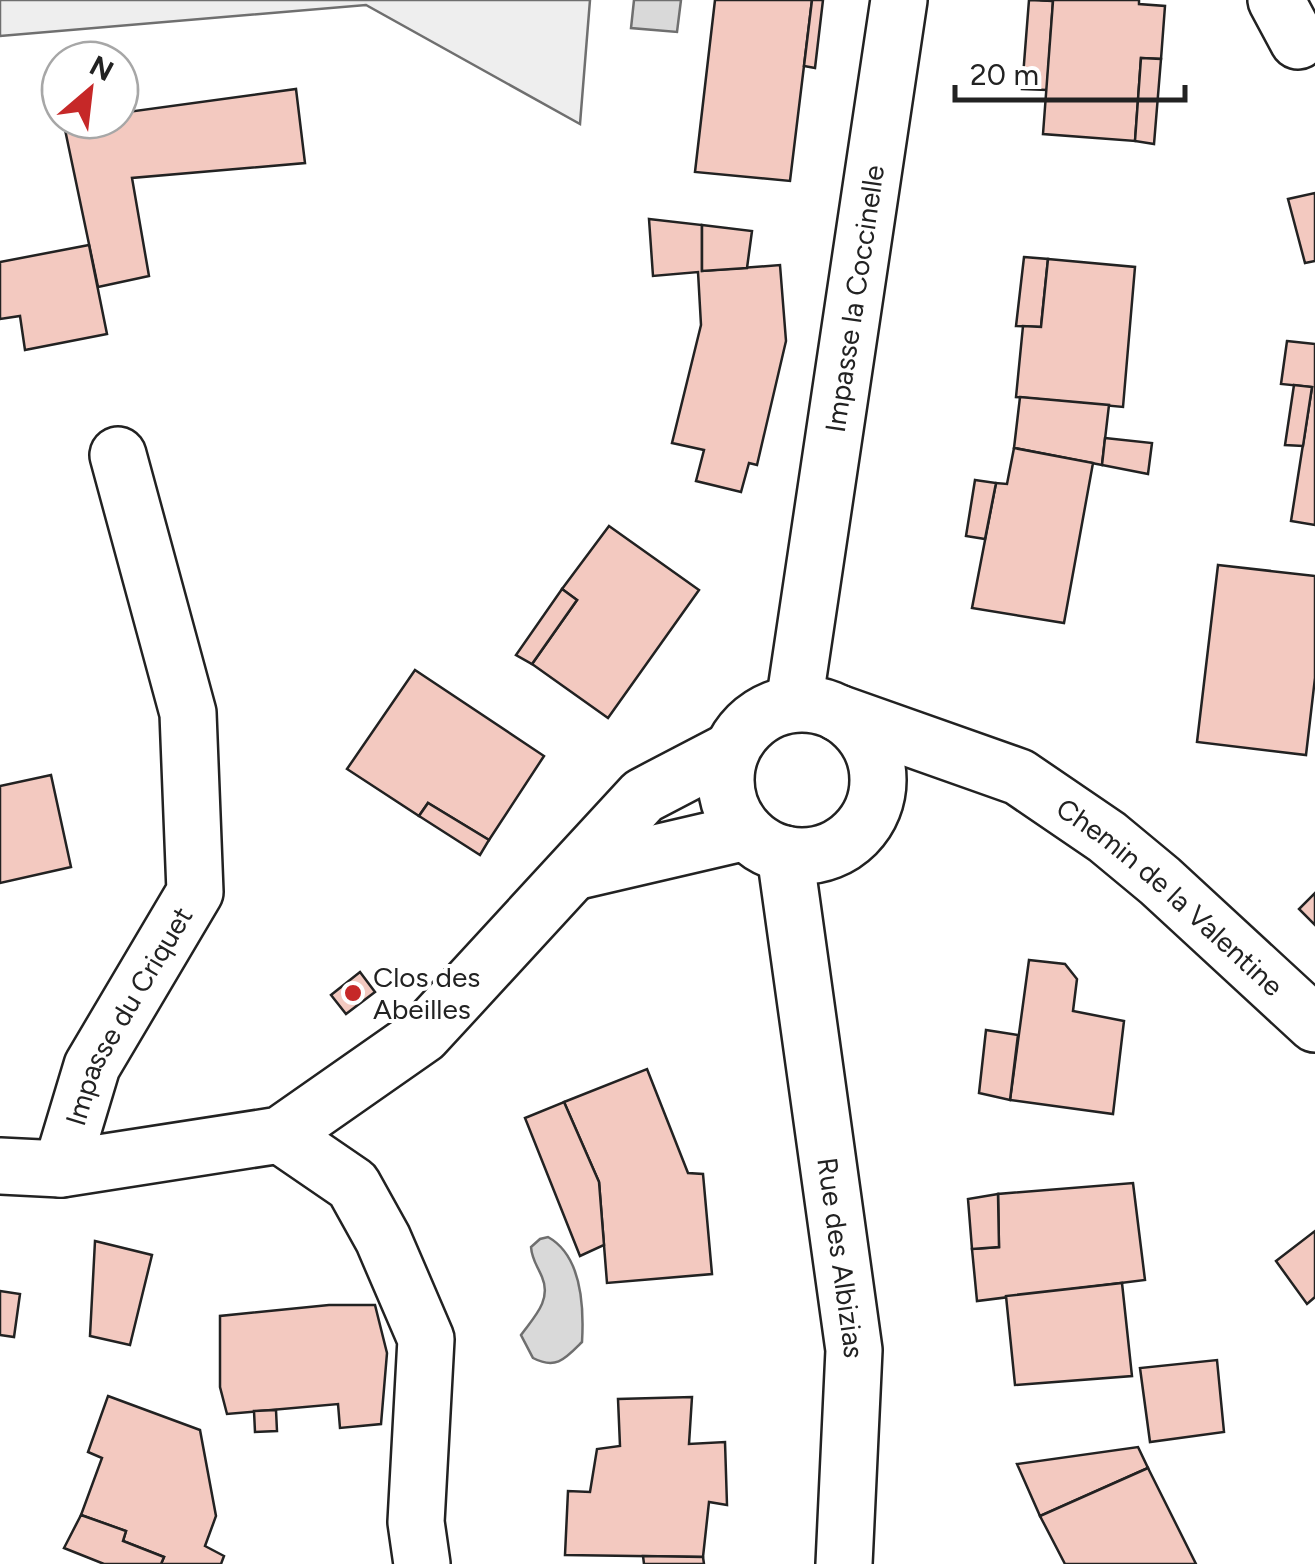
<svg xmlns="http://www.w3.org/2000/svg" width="1315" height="1564" viewBox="0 0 1315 1564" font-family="Figtree,sans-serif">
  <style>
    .green { fill: #eee; stroke: #6f6f6f; stroke-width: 2.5 }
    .water { fill: #d9d9d9; stroke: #6f6f6f; stroke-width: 2.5 }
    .building { fill: #f3c9c0; stroke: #222; stroke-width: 2.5 }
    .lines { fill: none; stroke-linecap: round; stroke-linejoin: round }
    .minor-casing { stroke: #222; stroke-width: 60 }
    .minor { stroke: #fff; stroke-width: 55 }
    .poi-dot { fill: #c62828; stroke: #fff; stroke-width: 4 }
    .labels { text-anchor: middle; stroke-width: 8; stroke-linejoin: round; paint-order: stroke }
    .street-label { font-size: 28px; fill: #222; stroke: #fff }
    .poi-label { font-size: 28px; fill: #222; stroke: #fff; text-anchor: start }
  </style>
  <rect width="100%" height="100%" fill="#fff"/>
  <path class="green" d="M0,0H590L580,124L366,5L0,36Z"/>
  <g class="water">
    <path d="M634,0H681L677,32L631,28Z"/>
    <path d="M548,1237C582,1256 584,1308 582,1342C565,1359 556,1370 533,1358L521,1335C534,1317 552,1300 542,1277C537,1265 532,1260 531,1247L540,1239Z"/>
  </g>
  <g class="building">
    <path d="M715,0H812L790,181L695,172Z"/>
    <path d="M812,0H823L815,68L804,66Z"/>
    <path d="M1029,0L1053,1L1047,90L1022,89Z"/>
    <path d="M1040,0H1139V4L1165,6L1161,59L1141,58L1135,141L1043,134L1053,1Z"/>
    <path d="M1141,58L1161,59L1154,144L1135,141Z"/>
    <path d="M296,89L305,163L132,178L149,276L98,287L63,120H120V113Z"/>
    <path d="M1315,193V261L1305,263L1288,199Z"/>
    <path d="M649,219L702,225V271L780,265L786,341L757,465L749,463L741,492L696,481L704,450L672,443L701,325L698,272L653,276Z"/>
    <path d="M702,225L752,231L747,268L702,271Z"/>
    <path d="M89,245L107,334L25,350L20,316L0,319V262Z"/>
    <path d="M1024,257L1048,259L1041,327L1016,326Z"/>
    <path d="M1048,259L1135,267L1123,407L1016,397L1023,326L1041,327Z"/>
    <path d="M1287,341L1315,344V525L1291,521L1312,387L1281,384Z"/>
    <path d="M1294,385L1312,387L1303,446L1285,445Z"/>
    <path d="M1020,397L1109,405L1102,465L1014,448Z"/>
    <path d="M1105,438L1152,443L1148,474L1102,465Z"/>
    <path d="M1014,448L1093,463L1064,623L972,608L996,483L1007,484Z"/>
    <path d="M975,480L996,483L985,539L966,536Z"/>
    <path d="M609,526L699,590L608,718L532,664L577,600L562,589Z"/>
    <path d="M1218,565L1315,576V678L1306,755L1197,742Z"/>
    <path d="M562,589L577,600L532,664L516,655Z"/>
    <path d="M415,670L544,756L489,840L428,803L419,816L347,769Z"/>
    <path d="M51,775L71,867L0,883V786Z"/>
    <path d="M428,803L489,840L480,855L419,816Z"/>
    <path d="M1315,893V925L1299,909Z"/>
    <path d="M1029,960L1065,964L1077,979L1073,1011L1124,1021L1113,1114L1010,1100Z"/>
    <path d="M360,972L375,992L346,1014L331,995Z"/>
    <path d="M986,1030L1018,1035L1010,1100L979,1093Z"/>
    <path d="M647,1069L688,1173L703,1174L712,1274L607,1283L599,1182L564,1102Z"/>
    <path d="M564,1102L599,1182L604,1245L580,1256L525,1118Z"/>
    <path d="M1133,1183L1145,1280L977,1301L972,1249L999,1247L998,1194Z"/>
    <path d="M998,1194L999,1247L972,1249L968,1199Z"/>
    <path d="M1315,1231V1297L1307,1304L1276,1261Z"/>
    <path d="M95,1241L152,1255L130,1345L90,1336Z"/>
    <path d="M1122,1283L1132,1376L1015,1385L1006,1296Z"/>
    <path d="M0,1291L20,1294L14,1337L0,1335Z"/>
    <path d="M329,1305H375L387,1353L381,1424L340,1428L338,1404L227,1414L220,1387V1316Z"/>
    <path d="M1217,1360L1224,1432L1150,1442L1140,1368Z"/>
    <path d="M108,1396L200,1430L216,1516L205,1546L224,1556L221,1564H161L164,1557L123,1541L126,1531L81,1515L102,1458L88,1452Z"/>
    <path d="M692,1397L689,1444L725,1442L727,1505L709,1502L703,1557L565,1555L568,1491L590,1492L597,1449L620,1446L618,1399Z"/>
    <path d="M276,1410L277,1431L255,1432L254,1411Z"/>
    <path d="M1138,1447L1148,1468L1040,1516L1017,1464Z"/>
    <path d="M1148,1468L1196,1564H1065L1040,1516Z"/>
    <path d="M81,1515L126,1531L123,1541L164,1557L161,1564H104L64,1548Z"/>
    <path d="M643,1556L703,1557L704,1564H644Z"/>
  </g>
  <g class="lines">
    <defs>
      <g id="minor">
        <path d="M1276,0L1298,41"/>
        <path id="s1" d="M794,704L899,0"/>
        <circle cx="802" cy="780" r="76"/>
        <path id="s2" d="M838,713L1019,777L1107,837L1160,881L1315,1024"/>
        <path id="s3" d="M785,854L854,1350L844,1564"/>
        <path d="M574,872L746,832"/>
        <path d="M280,1135L353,1185L383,1239L426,1339L416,1522L422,1564"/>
        <path d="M0,1166L61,1169L280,1135L423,1035L643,796L731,750"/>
        <path id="s4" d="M61,1169L92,1066L195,892L188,713L118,455"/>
      </g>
    </defs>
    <use href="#minor" class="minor-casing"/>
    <use href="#minor" class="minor"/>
  </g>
  <circle class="poi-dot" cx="353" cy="993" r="10"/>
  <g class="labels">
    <g class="street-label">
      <text dy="10" stroke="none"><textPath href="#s1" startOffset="410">Impasse la Coccinelle</textPath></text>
      <text dy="10" stroke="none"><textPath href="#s2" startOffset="385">Chemin de la Valentine</textPath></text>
      <text dy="10" stroke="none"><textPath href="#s4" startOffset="168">Impasse du Criquet</textPath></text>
      <text dy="10" stroke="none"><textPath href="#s3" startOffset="408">Rue des Albizias</textPath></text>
    </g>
    <g class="poi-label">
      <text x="373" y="987">Clos des<tspan x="373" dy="32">Abeilles</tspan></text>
    </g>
  </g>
  <g transform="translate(90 90) rotate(28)"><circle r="48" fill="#ffffff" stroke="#a7a7a7" stroke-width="2.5"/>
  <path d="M0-8L18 38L0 25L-18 38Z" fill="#c62828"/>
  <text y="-15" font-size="28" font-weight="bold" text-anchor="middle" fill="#222222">N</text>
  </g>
  <path d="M955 85v15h230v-15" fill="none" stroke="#222222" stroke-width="5"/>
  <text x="970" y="85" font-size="30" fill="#222222" stroke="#ffffff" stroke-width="8" paint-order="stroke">20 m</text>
</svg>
